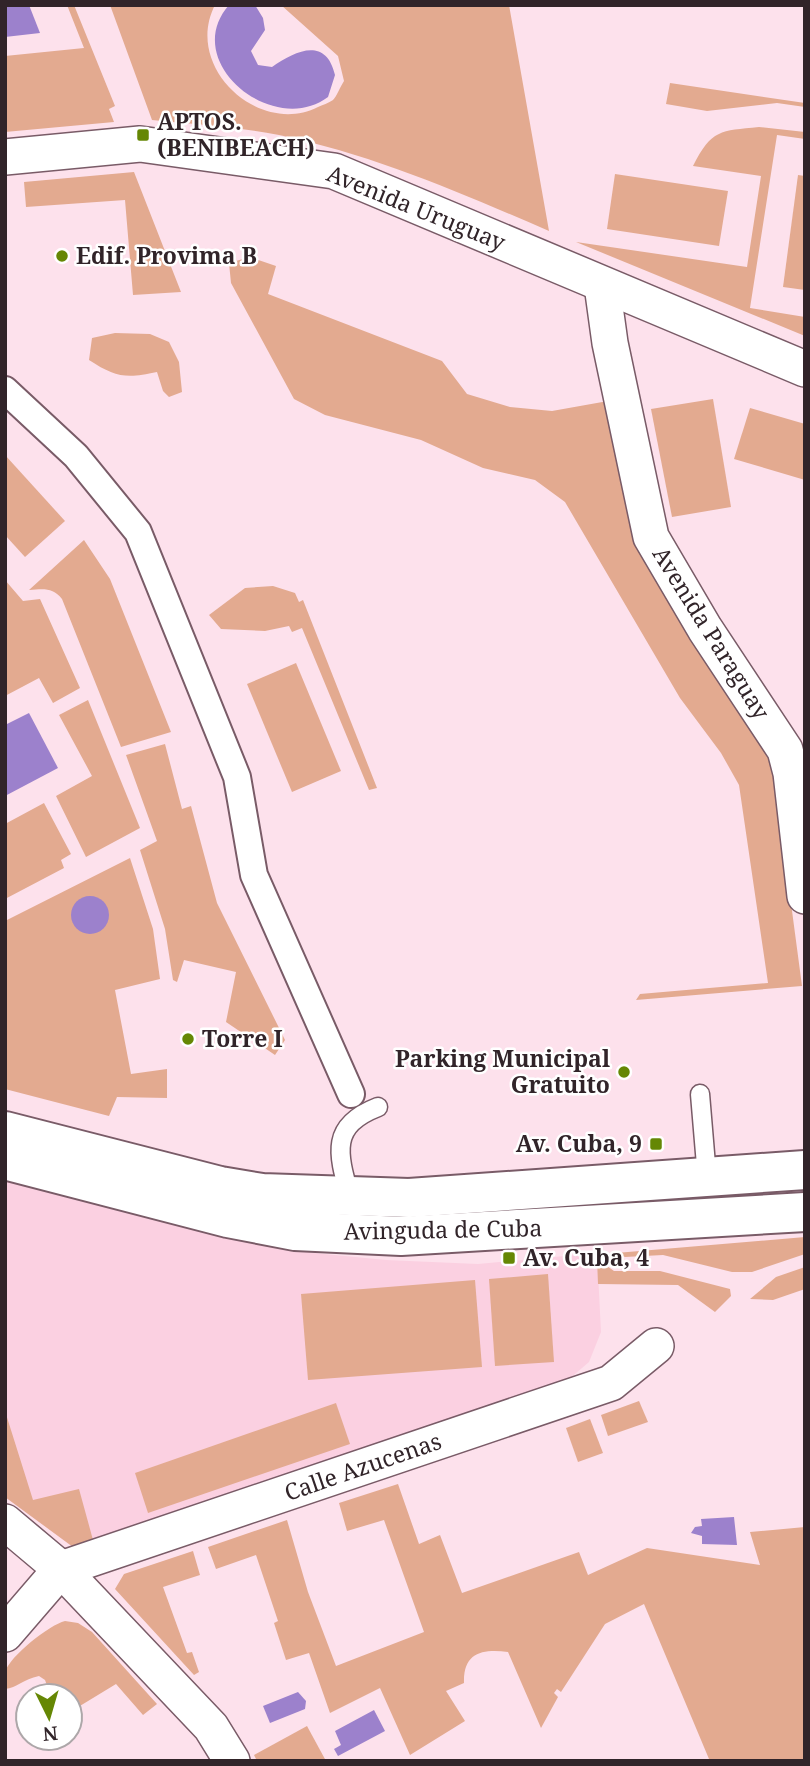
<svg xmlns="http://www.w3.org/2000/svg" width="810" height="1766" viewBox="0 0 810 1766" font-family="'Noto Serif',serif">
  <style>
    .built { fill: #fbd0e1 }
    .green { fill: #e3aa90 }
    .water { fill: #9c81cc }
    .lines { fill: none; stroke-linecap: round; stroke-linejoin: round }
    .service-casing { stroke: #795b67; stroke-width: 21 }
    .pedestrian-casing { stroke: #795b67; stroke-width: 30 }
    .minor-casing { stroke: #795b67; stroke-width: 38 }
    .secondary-casing { stroke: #795b67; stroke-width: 42 }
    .service { stroke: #fff; stroke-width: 18 }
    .pedestrian { stroke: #fff; stroke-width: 26 }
    .minor { stroke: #fff; stroke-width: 35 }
    .secondary { stroke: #fff; stroke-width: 38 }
    .poi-dot { fill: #658704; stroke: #fff; stroke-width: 2.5 }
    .labels { text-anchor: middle; stroke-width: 5; stroke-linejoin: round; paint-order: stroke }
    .poi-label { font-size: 23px; font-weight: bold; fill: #312429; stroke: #fff; text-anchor: start }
    .street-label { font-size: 23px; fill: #312429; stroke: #fff }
  </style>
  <rect width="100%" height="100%" fill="#fde1ec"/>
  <path class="built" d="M5,1179L249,1242L314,1253L386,1260L478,1264L597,1253L601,1332L589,1362L568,1380L73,1547L5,1497Z"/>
  <g class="green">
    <path d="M67,5H74L115,106L109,109L114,122L5,132V56L84,48Z"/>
    <path d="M110,5H215C183,67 259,137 318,107C322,105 329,103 333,100C337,96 340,87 344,81L338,56L281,5H509L549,231C461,193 374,155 279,135C237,127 194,124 152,120Z"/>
    <path d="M670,83L805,103V107L777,103L707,111L666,104Z"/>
    <path d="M759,127L805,132V139L777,135L750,308L805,317V336L576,242L747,267L761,176L693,166C712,129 720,131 759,127Z"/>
    <path d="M134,172L181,292L133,295L125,200L26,207L24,182Z"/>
    <path d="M615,174L728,191L719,246L607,229Z"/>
    <path d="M798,175L805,176V290L783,287Z"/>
    <path d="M250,257L276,266L268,294L442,361L467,394L510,407L552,411L608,401L773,768L802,986L636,1000L640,994L768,983L739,785L721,753L680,698L565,502L535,480L483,468L421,440L325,415L294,399L231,283L229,263Z"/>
    <path d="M115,333L150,334L169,342L179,362L182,392L169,397L163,391L157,372C126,379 115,377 89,360L92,338Z"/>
    <path d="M713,399L731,507L672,517L651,409Z"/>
    <path d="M750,408L805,424V480L734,459Z"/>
    <path d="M5,455L65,521L25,557L5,535Z"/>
    <path d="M84,540L110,579L171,732L121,747L62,599C53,587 43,589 29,590Z"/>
    <path d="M5,580L23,601L40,599L80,688L53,703L39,678L5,696Z"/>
    <path d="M273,586L295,593L299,602L303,600L377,788L369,790L302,628L292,632L289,626L265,631L221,629L209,615L245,588Z"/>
    <path d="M296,663L341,771L292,792L247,684Z"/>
    <path d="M88,700L140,828L86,857L56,796L92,776L59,715Z"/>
    <path d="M165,744L182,809L191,806L217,903L285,1040L275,1055L226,1022L236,972L184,960L177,982L173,980L165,929L140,850L157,841L126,755Z"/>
    <path d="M44,803L71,854L61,860L64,868L5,899V824Z"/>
    <path d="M130,858L153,929L160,979L115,990L131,1074L167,1069V1098L117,1097L109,1116L5,1089V921Z"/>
    <path d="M805,1237V1254L752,1272H732L663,1255L625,1257L616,1253Z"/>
    <path d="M597,1259L614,1271H660L730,1289L731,1296L715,1312L678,1285L598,1284Z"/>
    <path d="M805,1267V1289L773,1300L750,1299L776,1277Z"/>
    <path d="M548,1274L554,1362L495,1366L489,1279Z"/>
    <path d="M475,1280L482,1367L308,1380L301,1294Z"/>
    <path d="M639,1401L648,1422L608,1436L601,1415Z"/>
    <path d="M336,1403L350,1444L148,1513L135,1473Z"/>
    <path d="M5,1411L33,1500L79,1489L93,1540L73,1547L5,1497Z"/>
    <path d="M590,1419L603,1453L578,1462L566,1428Z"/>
    <path d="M398,1484L419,1544L440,1535L462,1593L579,1552L588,1575L647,1548L760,1565L750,1532L805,1527V1761L709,1759L644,1604L605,1624L561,1692L557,1689L554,1693L558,1697L541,1728L508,1652C483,1649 463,1652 464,1683L446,1691L465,1721L410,1755L380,1688L330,1713L309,1653L286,1660L274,1623L278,1621L256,1555L216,1569L208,1547L287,1520L308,1592L336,1666L424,1632L384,1520L347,1531L339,1503Z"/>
    <path d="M193,1551L200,1575L163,1587L187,1653L192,1652L199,1672L194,1675L115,1589L124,1574Z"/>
    <path d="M65,1621L78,1623L92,1632L157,1704L143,1715L116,1684L70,1712V1696H51L45,1680L39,1676C23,1679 17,1688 5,1689C5,1684 4,1677 5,1672C10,1656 49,1625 65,1621Z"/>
    <path d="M307,1726L326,1761H257L254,1755Z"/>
  </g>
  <g class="water">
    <path d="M5,5H29L40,33L5,37Z"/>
    <path d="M229,5H255L263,18L265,30L251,51L258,65L272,67C295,51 326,36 335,75L328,97C274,138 179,62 229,5Z"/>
    <path d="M29,713L58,768L5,796V725Z"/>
    <circle cx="90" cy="915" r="19"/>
    <path d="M734,1517L737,1545L702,1544V1536L691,1533L695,1527L702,1526L701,1519Z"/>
    <path d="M298,1692L306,1701L305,1709L270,1723L263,1706Z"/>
    <path d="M374,1710L385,1731L338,1756L334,1749L341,1745L335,1731Z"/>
  </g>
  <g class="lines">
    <defs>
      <g id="service">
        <path d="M700,1094L707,1177"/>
        <path d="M350,1197C338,1154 329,1126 378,1107"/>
      </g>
      <path id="pedestrian" d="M5,390L76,456L138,532L237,777L254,875L351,1094"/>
      <g id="minor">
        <path d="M5,157L140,144L334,171L805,369"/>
        <path d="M602,285L610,343L651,537L705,629L785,750L791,773L805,896"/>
        <path d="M5,1522L61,1569L211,1727L232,1761"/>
        <path d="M61,1569L611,1383L656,1346"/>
        <path d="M5,1634L61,1569"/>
      </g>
      <g id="secondary">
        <path d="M5,1131L220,1186L262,1193L409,1198L805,1170"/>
        <path d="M5,1160L228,1218L295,1231L401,1236L805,1212"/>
      </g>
    </defs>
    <use href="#service" class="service-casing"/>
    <use href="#pedestrian" class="pedestrian-casing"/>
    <use href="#minor" class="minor-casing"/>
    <use href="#secondary" class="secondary-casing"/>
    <use href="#service" class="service"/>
    <use href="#pedestrian" class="pedestrian"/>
    <use href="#minor" class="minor"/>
    <use href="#secondary" class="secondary"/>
  </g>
  <g class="poi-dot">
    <rect x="136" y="128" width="14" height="14" rx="3.5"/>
    <circle cx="62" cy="256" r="7"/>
    <circle cx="188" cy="1039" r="7"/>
    <circle cx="624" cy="1072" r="7"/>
    <rect x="649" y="1137" width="14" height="14" rx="3.5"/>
    <rect x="502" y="1251" width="14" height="14" rx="3.5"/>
  </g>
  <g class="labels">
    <g class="poi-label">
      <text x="157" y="130">APTOS.<tspan x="157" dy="26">(BENIBEACH)</tspan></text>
      <text x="76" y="264">Edif. Provima B</text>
      <text x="202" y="1047">Torre I</text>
      <text x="610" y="1067" text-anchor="end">Parking Municipal<tspan x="610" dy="26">Gratuito</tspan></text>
      <text x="642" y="1152" text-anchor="end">Av. Cuba, 9</text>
      <text x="523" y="1266">Av. Cuba, 4</text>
    </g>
    <g class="street-label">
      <text transform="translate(416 208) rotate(22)" y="8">Avenida Uruguay</text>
      <text transform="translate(711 633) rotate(58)" y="8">Avenida Paraguay</text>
      <text transform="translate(443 1230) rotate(-1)" y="8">Avinguda de Cuba</text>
      <text transform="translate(363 1467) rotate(-19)" y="8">Calle Azucenas</text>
    </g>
  </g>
  <rect width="810" height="1766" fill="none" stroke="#312429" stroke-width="14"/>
  <g transform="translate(49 1717) rotate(175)"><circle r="33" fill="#ffffff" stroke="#ada7a9" stroke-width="2"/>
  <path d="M0-5L12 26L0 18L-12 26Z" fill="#658704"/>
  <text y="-10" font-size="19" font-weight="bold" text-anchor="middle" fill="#312429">N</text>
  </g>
</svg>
